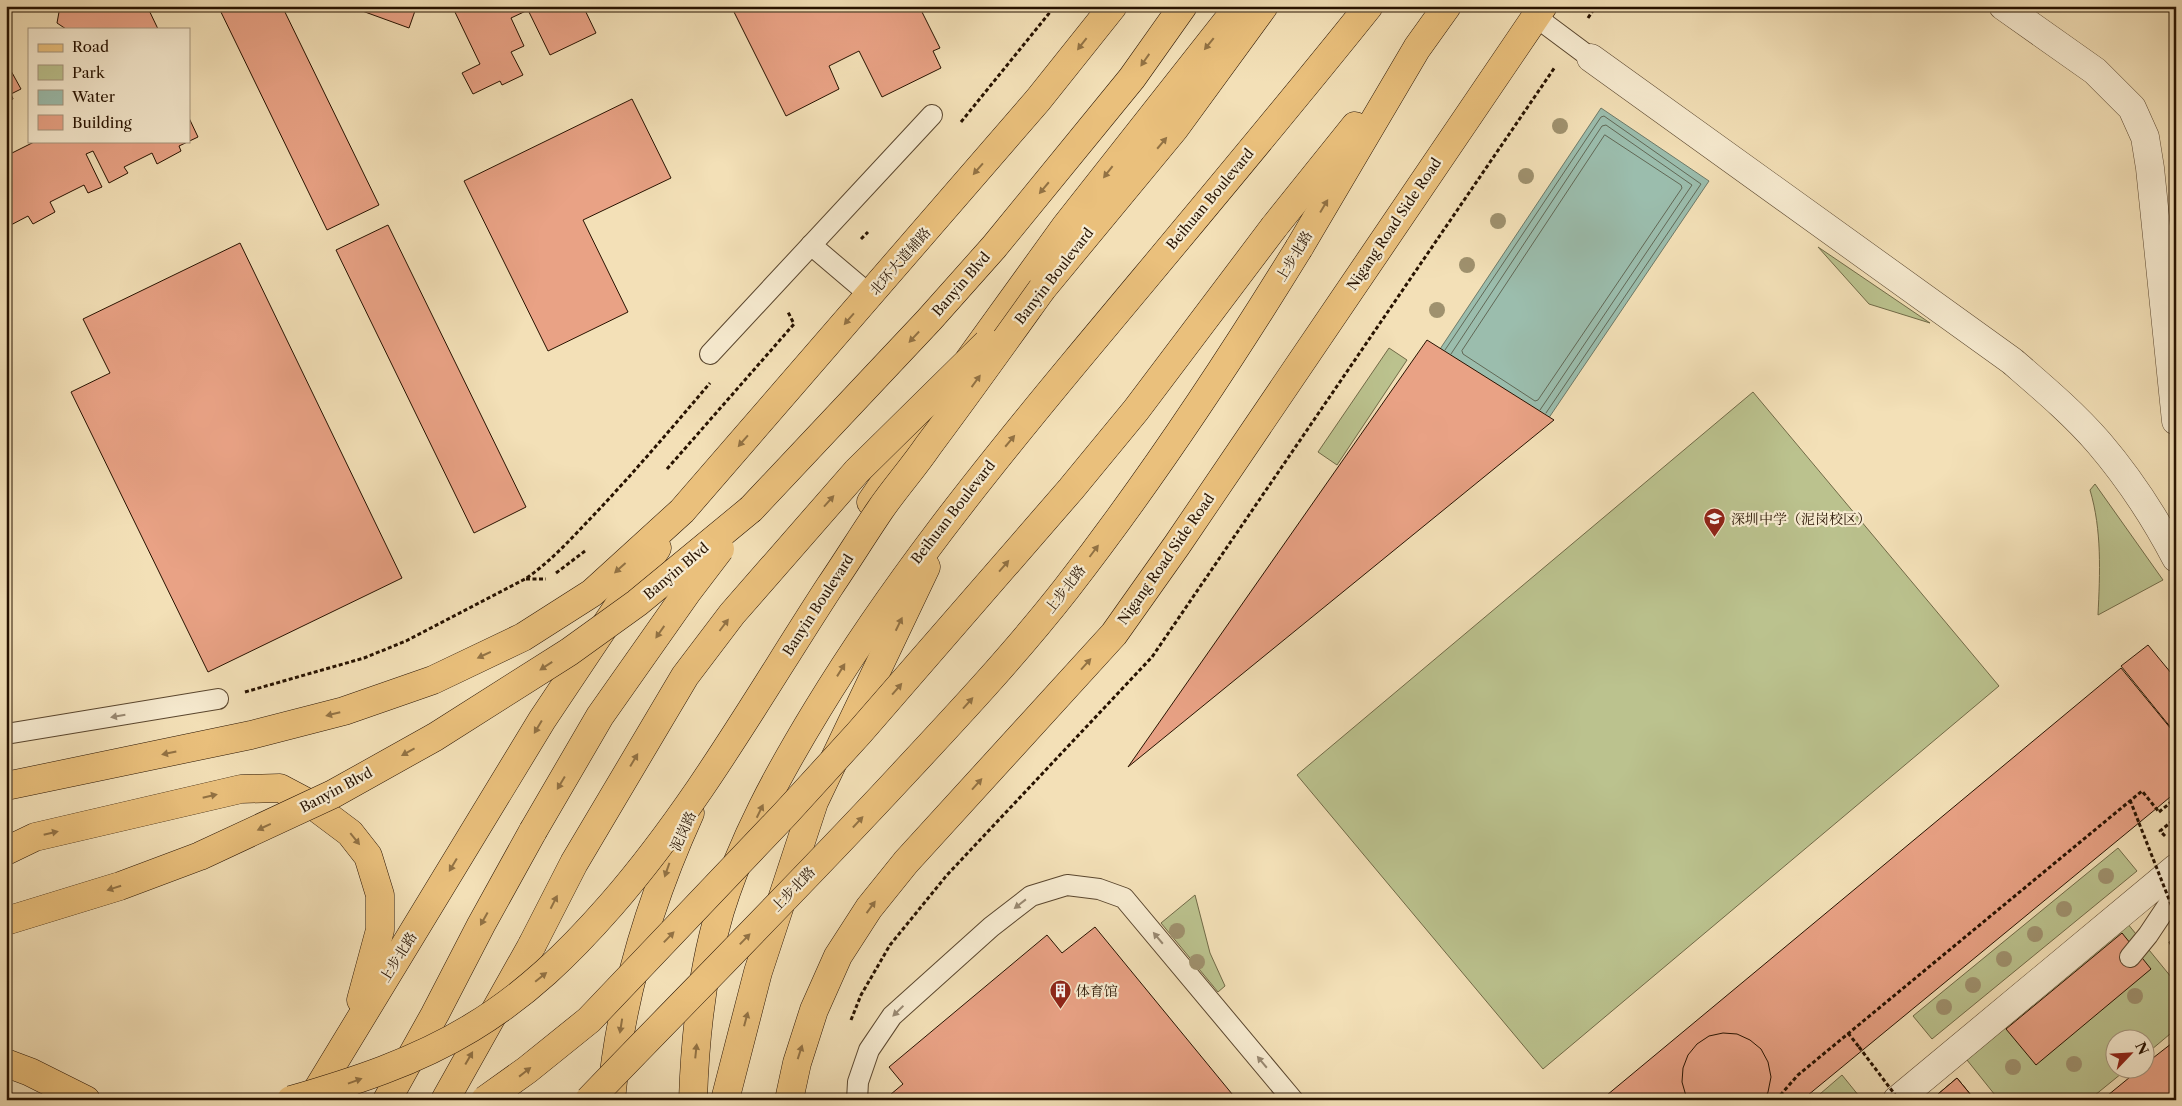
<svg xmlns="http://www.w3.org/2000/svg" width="2182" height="1106" viewBox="0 0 2182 1106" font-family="'Libre Caslon Text','Noto Serif SC',serif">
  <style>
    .green { fill: #bbc28e; stroke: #716a47 }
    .water { fill: #9bbdad; stroke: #6d7968 }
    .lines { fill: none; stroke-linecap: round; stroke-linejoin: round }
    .shore { stroke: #616856; stroke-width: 1 }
    .building { fill: #e9a285; stroke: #271200 }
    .lane-casing { stroke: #5a462e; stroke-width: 22 }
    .street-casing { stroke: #5a462e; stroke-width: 29 }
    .primary-casing { stroke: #271200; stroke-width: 29 }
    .highway-casing { stroke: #271200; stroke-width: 29 }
    .path { stroke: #271200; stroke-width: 3; stroke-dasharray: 4 2.5; stroke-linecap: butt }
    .lane { stroke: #f7ebd0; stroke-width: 20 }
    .street { stroke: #f7ebd0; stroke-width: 28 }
    .primary { stroke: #eac07c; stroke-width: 28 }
    .highway { stroke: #eac07c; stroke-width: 28 }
    .primary-bridge-casing { stroke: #271200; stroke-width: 29; stroke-linecap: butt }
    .path-bridge { stroke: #271200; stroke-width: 3; stroke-dasharray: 4 2.5; stroke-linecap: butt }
    .primary-bridge { stroke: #eac07c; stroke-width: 28 }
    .tree { fill: #9f916e }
    .oneway { fill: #927244 }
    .oneway2 { fill: #998972 }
    .labels { text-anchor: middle; stroke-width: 4.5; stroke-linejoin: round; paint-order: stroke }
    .street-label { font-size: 14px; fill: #271200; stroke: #f7ebd0 }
    .poi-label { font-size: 14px; fill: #271200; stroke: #f7ebd0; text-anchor: start }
  </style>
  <rect width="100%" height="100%" fill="#f3e0b7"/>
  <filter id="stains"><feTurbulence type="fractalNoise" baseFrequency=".004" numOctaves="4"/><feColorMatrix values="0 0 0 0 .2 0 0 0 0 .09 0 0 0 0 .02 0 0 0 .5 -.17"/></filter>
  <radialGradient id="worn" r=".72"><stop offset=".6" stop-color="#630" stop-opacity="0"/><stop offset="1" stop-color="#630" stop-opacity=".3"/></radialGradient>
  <g class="green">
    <path d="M1818,247L1930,323L1869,304Z"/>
    <path d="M1389,348L1407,360L1337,465L1318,452Z"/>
    <path d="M1753,392L1999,686L1543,1069L1297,775Z"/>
    <path d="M2095,484L2163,580L2098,615C2100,573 2102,530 2090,490Z"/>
    <path d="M2118,848L2137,871L1932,1039L1913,1016Z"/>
    <path d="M1195,895L1210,953L1225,986L1218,992L1161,923Z"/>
    <path d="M2127,923L2176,983V1029L2145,1055L2144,1038H2114V1068L2127,1069L2089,1100H1999L1963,1055Z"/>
    <path d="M1842,1075L1859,1096L1854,1100H1813Z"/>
  </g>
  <path class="water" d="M1601,108L1709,181L1542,428L1434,358Z"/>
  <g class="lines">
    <g class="shore">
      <path d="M1605,135L1681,185L1682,188L1538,400L1535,401L1463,354L1462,351Z"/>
      <path d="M1445,350L1601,117L1604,116L1701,184L1546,413"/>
      <path d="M1451,354L1602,126L1606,125L1692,185L1540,410"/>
    </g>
  </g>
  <g class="building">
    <path d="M56,6H147L158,29H66L57,23L59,12Z"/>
    <path d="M218,6H282L379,205L327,230Z"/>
    <path d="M355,6H424L423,10L416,8L409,28L354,8Z"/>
    <path d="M453,6H583L596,33L550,55L528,10L511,18L524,46L511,52L523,75L502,85L500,81L473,94L462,73L480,64L453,8Z"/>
    <path d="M731,6H919L940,48L933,51L941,68L882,97L859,51L829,66L839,89L786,116Z"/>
    <path d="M10,69L21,89L11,94L13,99L6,103V70Z"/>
    <path d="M632,99L671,178L583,220L628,312L548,351L464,181Z"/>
    <path d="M189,118L198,137L179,146L181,151L157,164L152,153L124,167L128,173L109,183L93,151L86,154L102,187L88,193L84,185L50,202L55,212L33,224L28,216L7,227L6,156L36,141H189Z"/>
    <path d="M388,225L526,507L474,533L336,250Z"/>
    <path d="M240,243L402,578L208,672L71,392L110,373L83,319Z"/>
    <path d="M1427,340L1554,420L1128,767Z"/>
    <path d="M2148,645L2176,679V734L2121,666Z"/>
    <path d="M2121,668L2176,735V792L2157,808L1802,1100H1601Z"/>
    <path d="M1095,927L1237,1100H884L903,1084L889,1067L1047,935L1062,953Z"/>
    <path d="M2122,933L2151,969L2036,1065L2006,1029Z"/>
    <path d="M2176,939V957L2169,942Z"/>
    <path d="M1723,1033L1737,1034L1750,1040L1761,1049L1768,1062L1771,1077L1768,1092L1764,1100H1689L1686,1096L1682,1082L1683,1068L1688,1055L1697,1044L1709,1036Z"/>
    <path d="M2176,1040V1100H2102L2141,1068H2144V1065Z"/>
    <path d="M1957,1078L1975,1100H1931Z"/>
    <path d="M1957,1078L1975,1100H1931Z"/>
  </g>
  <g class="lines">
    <defs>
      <g id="lane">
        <path d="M1536,17L1591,58"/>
        <path d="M811,245L870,295"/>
        <path d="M710,354L932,115"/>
        <path d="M6,734L218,699"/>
        <path d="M2130,957L2148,935L2176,893"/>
        <path d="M857,1100L858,1082L869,1050L892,1016L991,927L1031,896L1067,885L1099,889L1124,898L1293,1100"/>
      </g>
      <g id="street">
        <path d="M2003,6L2095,71L2132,108L2145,137L2150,168L2176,421"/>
        <path d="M1591,58L2012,361C2042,387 2073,413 2099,443C2128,477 2155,518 2176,558"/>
        <path d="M1897,1100L2176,868"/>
      </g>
      <g id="primary">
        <path d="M1274,227L1355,126"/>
        <path d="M1299,248L1417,48L1447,6"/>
        <path d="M1042,289L1175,128L1264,6"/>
        <path d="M751,509L929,320L994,247L1132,78L1183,6"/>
        <path d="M6,786L251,735L344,711L433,680L523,637L592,593L682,511L1038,100L1113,6"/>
        <path d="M6,851L35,837L241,789L280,788L314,806L350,833L368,856L380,895V930L361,1000"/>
        <path d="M6,1063L30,1072L86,1100"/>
        <path d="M311,1100L542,720L657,548"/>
        <path d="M387,1100L435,1014L481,925L533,831"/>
        <path d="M445,1100L532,945"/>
        <path d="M789,1100L797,1063L814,1010L838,956L869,908L906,862L1114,634L1177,545L1543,6"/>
      </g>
      <g id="highway">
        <path d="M969,360L1065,227L1239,6"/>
        <path d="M871,502L943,397"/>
        <path d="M611,1100C620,1001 649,903 690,813"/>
        <path d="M693,1100C695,1037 702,971 720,911C742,840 778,774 817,710C893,585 982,474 1075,362C1174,243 1273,126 1369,6"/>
        <path d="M725,1100L758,972L814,802L926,567"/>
      </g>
    </defs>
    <use href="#lane" class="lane-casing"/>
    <use href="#street" class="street-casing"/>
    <use href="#primary" class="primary-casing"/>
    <use href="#highway" class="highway-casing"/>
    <g class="path">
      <path d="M1588,18L1596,6"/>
      <path d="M961,122L1055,6"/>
      <path d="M861,239L868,232"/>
      <path d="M667,469L794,324L788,312"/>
      <path d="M556,573L585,551"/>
      <path d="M526,579H546"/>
      <path d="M245,692L364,658L406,641L525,579C549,563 569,541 589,520C631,476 671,429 710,383"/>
      <path d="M2130,800L2139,823"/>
      <path d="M2159,812L2176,798"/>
      <path d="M2165,836L2160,831L2176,818"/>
      <path d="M851,1020L861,995L890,945L947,875L1152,657L1555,67"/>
      <path d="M1848,1033L1859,1047"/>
      <path d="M1776,1100L1798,1075L2142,791L2159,812"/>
    </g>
    <use href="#lane" class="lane"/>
    <use href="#street" class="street"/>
    <use href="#primary" class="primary"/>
    <use href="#highway" class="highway"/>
    <defs>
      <g id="primary-bridge">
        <path d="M533,831L600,716L688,591L720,549"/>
        <path d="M6,921L120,886L200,856L333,794L435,737L569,652L637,603L751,509"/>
        <path d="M532,945L574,863L685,676L732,614L857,471L987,343"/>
        <path d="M291,1100C353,1082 415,1062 471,1028C526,995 569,953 611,905C697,806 759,695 830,586C847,561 863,535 880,510C895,488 913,468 928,446C967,394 1004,342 1042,289"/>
        <path d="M485,1100L527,1070L589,1020L786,813L859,733L1071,489L1136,410L1274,227"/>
        <path d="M589,1100C694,991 801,884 903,774C959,714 1015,654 1066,589C1150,481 1227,365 1299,248"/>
      </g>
    </defs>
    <use href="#primary-bridge" class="primary-bridge-casing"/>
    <g class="path-bridge">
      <path d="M2139,823L2176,917"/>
      <path d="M1859,1047L1899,1100"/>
    </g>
    <use href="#primary-bridge" class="primary-bridge"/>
  </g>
  <g class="tree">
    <circle cx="1560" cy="126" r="8"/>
    <circle cx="1526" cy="176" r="8"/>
    <circle cx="1498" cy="221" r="8"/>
    <circle cx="1467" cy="265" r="8"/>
    <circle cx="1437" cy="310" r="8"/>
    <circle cx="2106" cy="876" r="8"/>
    <circle cx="2064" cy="909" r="8"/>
    <circle cx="1177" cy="931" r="8"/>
    <circle cx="2035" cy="934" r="8"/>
    <circle cx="2004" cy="959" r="8"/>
    <circle cx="1197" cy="962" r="8"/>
    <circle cx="1973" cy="985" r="8"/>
    <circle cx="2135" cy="996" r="8"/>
    <circle cx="1944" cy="1007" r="8"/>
    <circle cx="2074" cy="1064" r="8"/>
    <circle cx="2013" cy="1067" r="8"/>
  </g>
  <defs><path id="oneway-solid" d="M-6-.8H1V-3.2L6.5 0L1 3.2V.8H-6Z" transform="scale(1.25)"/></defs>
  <g class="oneway">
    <use href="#oneway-solid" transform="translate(1082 44) rotate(128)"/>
    <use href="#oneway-solid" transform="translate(1209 44) rotate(129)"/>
    <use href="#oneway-solid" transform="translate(1145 60) rotate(125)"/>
    <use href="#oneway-solid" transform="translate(1162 143) rotate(-50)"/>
    <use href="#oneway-solid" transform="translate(978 169) rotate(131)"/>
    <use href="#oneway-solid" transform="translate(1108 172) rotate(128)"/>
    <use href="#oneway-solid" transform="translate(1044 188) rotate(130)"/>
    <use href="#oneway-solid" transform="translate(1324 206) rotate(-59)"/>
    <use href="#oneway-solid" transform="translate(849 319) rotate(131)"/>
    <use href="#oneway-solid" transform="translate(914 337) rotate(133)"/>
    <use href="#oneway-solid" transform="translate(976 381) rotate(-54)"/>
    <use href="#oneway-solid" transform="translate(743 441) rotate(131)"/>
    <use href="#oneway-solid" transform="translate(1010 441) rotate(-50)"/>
    <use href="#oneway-solid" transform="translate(829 501) rotate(-48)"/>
    <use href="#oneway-solid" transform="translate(1094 551) rotate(-53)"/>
    <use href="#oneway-solid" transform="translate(1004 566) rotate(-49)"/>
    <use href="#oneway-solid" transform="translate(620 568) rotate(138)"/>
    <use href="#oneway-solid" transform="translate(899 624) rotate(-64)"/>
    <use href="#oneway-solid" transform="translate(724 625) rotate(-53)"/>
    <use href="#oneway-solid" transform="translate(660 632) rotate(125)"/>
    <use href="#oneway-solid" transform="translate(484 655) rotate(155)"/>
    <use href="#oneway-solid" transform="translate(1086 664) rotate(-48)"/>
    <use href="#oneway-solid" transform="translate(546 666) rotate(147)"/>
    <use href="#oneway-solid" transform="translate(841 670) rotate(-58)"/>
    <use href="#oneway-solid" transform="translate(897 689) rotate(-49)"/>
    <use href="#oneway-solid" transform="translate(968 703) rotate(-48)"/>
    <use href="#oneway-solid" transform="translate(333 714) rotate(166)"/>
    <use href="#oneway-solid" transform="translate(538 727) rotate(121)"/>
    <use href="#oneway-solid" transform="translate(408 752) rotate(151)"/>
    <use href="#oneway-solid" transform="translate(169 753) rotate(168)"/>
    <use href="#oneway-solid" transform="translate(634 760) rotate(-59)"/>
    <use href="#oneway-solid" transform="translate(561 783) rotate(121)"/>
    <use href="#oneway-solid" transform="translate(977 784) rotate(-48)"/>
    <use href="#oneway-solid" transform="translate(210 796) rotate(-13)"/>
    <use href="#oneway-solid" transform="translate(760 811) rotate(-64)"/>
    <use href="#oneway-solid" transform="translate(858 822) rotate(-47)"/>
    <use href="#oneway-solid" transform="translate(264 827) rotate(155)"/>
    <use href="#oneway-solid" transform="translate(51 833) rotate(-13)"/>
    <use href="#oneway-solid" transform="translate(355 839) rotate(51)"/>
    <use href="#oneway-solid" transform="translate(453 865) rotate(121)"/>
    <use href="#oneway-solid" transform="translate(667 870) rotate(109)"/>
    <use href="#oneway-solid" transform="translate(114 888) rotate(162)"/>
    <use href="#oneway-solid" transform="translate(554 902) rotate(-63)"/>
    <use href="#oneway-solid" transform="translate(871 907) rotate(-54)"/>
    <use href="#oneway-solid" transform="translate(484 919) rotate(119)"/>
    <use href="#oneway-solid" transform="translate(669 937) rotate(-46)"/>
    <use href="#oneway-solid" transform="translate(745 939) rotate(-46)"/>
    <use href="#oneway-solid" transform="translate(541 977) rotate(-39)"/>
    <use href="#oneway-solid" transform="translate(746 1019) rotate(-75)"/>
    <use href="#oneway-solid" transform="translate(621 1026) rotate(99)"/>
    <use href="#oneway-solid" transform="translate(696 1051) rotate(-84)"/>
    <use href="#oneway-solid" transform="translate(800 1052) rotate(-72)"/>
    <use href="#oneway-solid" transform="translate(469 1058) rotate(-60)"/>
    <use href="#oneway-solid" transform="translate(525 1072) rotate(-38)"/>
    <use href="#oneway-solid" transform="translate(355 1081) rotate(-20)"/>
  </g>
  <g class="oneway2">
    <use href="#oneway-solid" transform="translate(118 716) rotate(170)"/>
    <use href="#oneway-solid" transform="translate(1020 904) rotate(142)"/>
    <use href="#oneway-solid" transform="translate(1158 938) rotate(-130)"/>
    <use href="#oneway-solid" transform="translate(898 1011) rotate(136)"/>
    <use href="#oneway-solid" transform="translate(1262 1062) rotate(-130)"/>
  </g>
  <defs>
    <symbol id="school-pin" viewBox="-11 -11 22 30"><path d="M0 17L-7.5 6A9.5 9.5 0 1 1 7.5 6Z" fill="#8f2418" stroke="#f7ebd0"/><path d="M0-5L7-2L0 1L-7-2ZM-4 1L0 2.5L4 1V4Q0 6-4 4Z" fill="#fff"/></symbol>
    <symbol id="building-pin" viewBox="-11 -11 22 30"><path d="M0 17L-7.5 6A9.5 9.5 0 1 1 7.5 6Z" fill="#8f2418" stroke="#f7ebd0"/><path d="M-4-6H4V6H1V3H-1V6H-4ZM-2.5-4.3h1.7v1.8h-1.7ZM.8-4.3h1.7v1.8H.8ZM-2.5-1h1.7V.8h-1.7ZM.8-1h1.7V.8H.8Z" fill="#fff"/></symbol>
  </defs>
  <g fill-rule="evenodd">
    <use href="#school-pin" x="1702" y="506" width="25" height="34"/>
    <use href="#building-pin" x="1048" y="978" width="25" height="34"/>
  </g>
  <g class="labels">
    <g class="street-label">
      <text transform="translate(1210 199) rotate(-50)" y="5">Beihuan Boulevard</text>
      <text transform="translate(1394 224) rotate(-56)" y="5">Nigang Road Side Road</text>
      <text transform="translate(1294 256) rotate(-59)" y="5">上步北路</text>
      <text transform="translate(900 261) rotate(-49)" y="5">北环大道辅路</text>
      <text transform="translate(1054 276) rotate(-52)" y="5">Banyin Boulevard</text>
      <text transform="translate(961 284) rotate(-49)" y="5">Banyin Blvd</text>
      <text transform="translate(953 512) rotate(-52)" y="5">Beihuan Boulevard</text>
      <text transform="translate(1166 559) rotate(-55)" y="5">Nigang Road Side Road</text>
      <text transform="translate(676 571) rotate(-40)" y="5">Banyin Blvd</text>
      <text transform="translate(1065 589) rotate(-52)" y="5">上步北路</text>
      <text transform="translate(818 605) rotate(-57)" y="5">Banyin Boulevard</text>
      <text transform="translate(336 790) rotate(-28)" y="5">Banyin Blvd</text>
      <text transform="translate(683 831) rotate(-66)" y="5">泥岗路</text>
      <text transform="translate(793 889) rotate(-46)" y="5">上步北路</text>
      <text transform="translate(398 957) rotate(-58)" y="5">上步北路</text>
    </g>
    <g class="poi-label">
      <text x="1731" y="524">深圳中学（泥岗校区）</text>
      <text x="1076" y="996">体育馆</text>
    </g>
  </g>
  <rect width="2182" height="1106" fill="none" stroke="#f3e0b7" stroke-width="25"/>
  <rect x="8" y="8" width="2167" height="1091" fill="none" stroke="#271200" stroke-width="2.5"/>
  <rect x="12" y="12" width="2157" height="1081" fill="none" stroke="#271200"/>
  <rect x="28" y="28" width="162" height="115" fill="#f7ebd0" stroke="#a4947d"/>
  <rect x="38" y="44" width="25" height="8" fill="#eac07c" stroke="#a4947d"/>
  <text x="72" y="52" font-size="15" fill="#271200">Road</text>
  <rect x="38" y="65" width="25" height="15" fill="#bbc28e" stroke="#a4947d"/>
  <text x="72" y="78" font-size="15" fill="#271200">Park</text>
  <rect x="38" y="90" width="25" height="15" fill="#9bbdad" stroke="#a4947d"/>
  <text x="72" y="102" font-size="15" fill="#271200">Water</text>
  <rect x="38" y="115" width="25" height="15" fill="#e9a285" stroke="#a4947d"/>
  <text x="72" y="128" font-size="15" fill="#271200">Building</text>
  <g transform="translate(2130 1054) rotate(65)"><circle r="24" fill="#f7ebd0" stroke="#a4947d"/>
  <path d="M0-4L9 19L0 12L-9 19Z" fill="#8f2418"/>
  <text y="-8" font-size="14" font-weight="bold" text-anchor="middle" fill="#271200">N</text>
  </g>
  <rect width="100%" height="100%" filter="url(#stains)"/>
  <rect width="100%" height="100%" fill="url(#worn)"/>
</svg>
